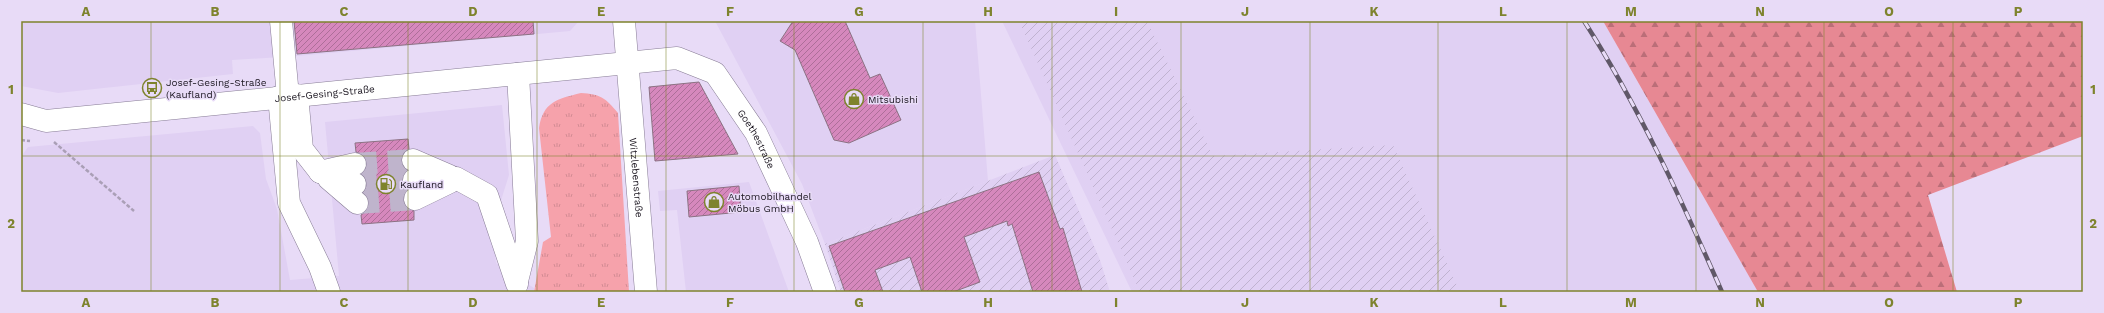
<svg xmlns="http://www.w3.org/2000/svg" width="2104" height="313" viewBox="0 0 2104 313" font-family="'Work Sans',sans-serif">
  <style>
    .built { fill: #e0d0f3 }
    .industrial { fill: url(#industrial-furrows) }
    .grass { fill: url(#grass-tufts) }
    .forest { fill: url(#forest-firs) }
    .building { fill: url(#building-hatch); stroke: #8c7283 }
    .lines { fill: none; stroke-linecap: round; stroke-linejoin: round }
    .minor-tunnel { stroke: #bfb4cc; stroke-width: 22; stroke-dasharray: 22 11; stroke-linecap: butt }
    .minor-casing { stroke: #877c95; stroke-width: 23 }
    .path { stroke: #aa9fb6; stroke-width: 2.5; stroke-dasharray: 4 2; stroke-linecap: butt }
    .minor { stroke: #fff; stroke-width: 22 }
    .rail-casing { stroke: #605868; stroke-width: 4.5 }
    .rail { stroke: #e8dbf7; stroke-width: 3; stroke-dasharray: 9; stroke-linecap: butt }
    .grid { fill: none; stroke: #7e832d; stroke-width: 1; stroke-opacity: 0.55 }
    .labels { text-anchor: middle; stroke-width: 3; stroke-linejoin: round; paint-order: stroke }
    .poi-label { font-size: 10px; fill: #1d1822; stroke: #e8dbf7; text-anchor: start }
    .street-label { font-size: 10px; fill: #1d1822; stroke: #e8dbf7 }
    .neatline { fill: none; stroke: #7e832d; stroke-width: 1.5 }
    .grid-label { font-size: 13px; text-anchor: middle; font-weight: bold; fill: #7e832d }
  </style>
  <defs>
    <pattern id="industrial-furrows" width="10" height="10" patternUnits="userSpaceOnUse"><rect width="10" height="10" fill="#e0d0f3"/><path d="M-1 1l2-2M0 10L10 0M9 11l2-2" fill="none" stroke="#c0b2d0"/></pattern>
    <pattern id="grass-tufts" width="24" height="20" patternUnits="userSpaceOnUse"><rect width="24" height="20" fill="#f6a2ab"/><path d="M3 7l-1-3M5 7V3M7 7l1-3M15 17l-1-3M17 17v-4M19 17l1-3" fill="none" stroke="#d28b93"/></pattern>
    <pattern id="forest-firs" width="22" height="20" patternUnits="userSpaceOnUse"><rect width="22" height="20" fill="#e78893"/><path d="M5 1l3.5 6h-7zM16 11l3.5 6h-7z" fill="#bb6e78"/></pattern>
    <pattern id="building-hatch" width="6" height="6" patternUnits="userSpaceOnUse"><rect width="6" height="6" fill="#d688bd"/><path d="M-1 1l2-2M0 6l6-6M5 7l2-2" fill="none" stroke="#ad6e99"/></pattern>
  </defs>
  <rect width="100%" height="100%" fill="#e8dbf7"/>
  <g class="built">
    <path d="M21,21H579L570,31L297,56L232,60L233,74L58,93L21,86Z"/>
    <path d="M715,21H975L988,181L825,244L802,184Z"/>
    <path d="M1002,21H1603L1758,292H1132Z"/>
    <path d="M502,105L509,175L492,229L496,263L534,288V292H21V157L28,147L253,126L260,133L266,179L277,209L290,280L339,276L325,122Z"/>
    <path d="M749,182L789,292H686L677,210L660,211L658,191Z"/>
  </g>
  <g class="industrial">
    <path d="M1019,21H1147L1213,156L1393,145L1460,292H1140Z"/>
    <path d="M1055,155L1100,260L1110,292H841L825,244Z"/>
  </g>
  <path class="grass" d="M581,93C600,94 606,98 618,113L629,292H534L543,242L551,237L539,128C543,102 557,99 581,93Z"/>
  <path class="forest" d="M1603,21H2083V136L1928,195L1957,292H1758Z"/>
  <g class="building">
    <path d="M294,21H533L534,34L297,54Z"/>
    <path d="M793,21H845L870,78L880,74L901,120L849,143L834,140L795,50L780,41Z"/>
    <path d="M699,82L738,154L655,161L649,87Z"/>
    <path d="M408,139L409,149L402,155L401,161L406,170L402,180L407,190L403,198L404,205L414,211V220L362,224L361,215L367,211L369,205V198L364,192L367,188V181L362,174L367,168V162L364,155L356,152L355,143Z"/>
    <path d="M1039,172L1060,229L1063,228L1082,292H1033L1012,224L1008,226L1007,221L964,237L980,282L953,292H922L910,257L875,270L883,292H845L829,246Z"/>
    <path d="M739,186L741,212L689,217L687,191Z"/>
  </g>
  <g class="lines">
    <g class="minor-tunnel">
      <path d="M355,164L413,160"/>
      <path d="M355,184L414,180"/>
      <path d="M357,203L415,199"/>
    </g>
    <defs>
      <g id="minor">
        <path d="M281,21L288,96"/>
        <path id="s1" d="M624,21L646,292"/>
        <path d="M297,95L302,149L320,172L355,184"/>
        <path d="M279,97L289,203L320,267L329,292"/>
        <path id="s2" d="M21,114L46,121L677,58L715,73L756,133L807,242L825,292"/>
        <path d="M413,160L450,176"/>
        <path d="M320,172L355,164"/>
        <path d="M329,179L357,203"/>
        <path d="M414,180L456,178L487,195L517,284"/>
        <path d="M415,199L450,182"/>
        <path d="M517,281L527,241L518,74"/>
      </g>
    </defs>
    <use href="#minor" class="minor-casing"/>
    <g class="path">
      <path d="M21,140L30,141"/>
      <path d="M54,142L134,211"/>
    </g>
    <use href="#minor" class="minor"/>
    <defs>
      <path id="rail" d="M1584,21C1639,107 1681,199 1722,292"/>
    </defs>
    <use href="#rail" class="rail-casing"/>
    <use href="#rail" class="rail"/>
  </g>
  <path class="grid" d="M151,21V292M280,21V292M408,21V292M537,21V292M666,21V292M794,21V292M923,21V292M1052,21V292M1181,21V292M1310,21V292M1438,21V292M1567,21V292M1696,21V292M1824,21V292M1953,21V292M21,156H2083"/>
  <defs>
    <symbol id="bus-ring" viewBox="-11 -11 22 22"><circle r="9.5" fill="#e8dbf7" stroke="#7e832d" stroke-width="1.5"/><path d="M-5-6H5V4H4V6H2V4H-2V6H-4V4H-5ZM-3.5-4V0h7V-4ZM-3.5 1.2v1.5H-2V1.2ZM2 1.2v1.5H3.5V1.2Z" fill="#7e832d"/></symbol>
    <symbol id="shop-ring" viewBox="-11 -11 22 22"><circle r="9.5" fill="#e8dbf7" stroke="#7e832d" stroke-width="1.5"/><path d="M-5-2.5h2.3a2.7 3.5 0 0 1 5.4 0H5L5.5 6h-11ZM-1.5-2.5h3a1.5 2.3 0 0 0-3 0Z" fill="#7e832d"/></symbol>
    <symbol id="fuel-ring" viewBox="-11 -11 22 22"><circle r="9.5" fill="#e8dbf7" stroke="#7e832d" stroke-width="1.5"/><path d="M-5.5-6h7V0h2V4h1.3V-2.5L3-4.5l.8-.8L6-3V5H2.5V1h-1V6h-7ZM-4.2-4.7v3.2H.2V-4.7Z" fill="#7e832d"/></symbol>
  </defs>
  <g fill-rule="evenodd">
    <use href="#bus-ring" x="141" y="77" width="22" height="22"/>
    <use href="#shop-ring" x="843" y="88" width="22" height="22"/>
    <use href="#fuel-ring" x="375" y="173" width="22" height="22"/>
    <use href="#shop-ring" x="703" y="191" width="22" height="22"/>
  </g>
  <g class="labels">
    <g class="poi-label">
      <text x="166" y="86">Josef-Gesing-Straße<tspan x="166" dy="12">(Kaufland)</tspan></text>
      <text x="868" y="103">Mitsubishi</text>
      <text x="400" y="188">Kaufland</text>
      <text x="728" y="200">Automobilhandel<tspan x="728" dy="12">Möbus GmbH</tspan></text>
    </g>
    <g class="street-label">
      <text dy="4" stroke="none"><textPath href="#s2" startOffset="306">Josef-Gesing-Straße</textPath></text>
      <text dy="4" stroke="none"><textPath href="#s2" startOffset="779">Goethestraße</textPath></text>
      <text dy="4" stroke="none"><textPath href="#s1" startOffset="157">Witzlebenstraße</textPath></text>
    </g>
  </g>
  <rect width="2104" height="313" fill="none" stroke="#e8dbf7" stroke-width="44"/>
  <rect x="22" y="22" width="2060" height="269" class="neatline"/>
  <g class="grid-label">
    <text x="86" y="16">A</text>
    <text x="215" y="16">B</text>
    <text x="344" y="16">C</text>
    <text x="473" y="16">D</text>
    <text x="601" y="16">E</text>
    <text x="730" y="16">F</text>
    <text x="859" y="16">G</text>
    <text x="988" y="16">H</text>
    <text x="1116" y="16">I</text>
    <text x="1245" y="16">J</text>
    <text x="1374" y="16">K</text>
    <text x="1503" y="16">L</text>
    <text x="1631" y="16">M</text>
    <text x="1760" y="16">N</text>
    <text x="1889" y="16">O</text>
    <text x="2018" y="16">P</text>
    <text x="11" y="94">1</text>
    <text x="2093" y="94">1</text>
    <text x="11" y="228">2</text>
    <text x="2093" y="228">2</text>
    <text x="86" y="307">A</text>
    <text x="215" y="307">B</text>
    <text x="344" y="307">C</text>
    <text x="473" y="307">D</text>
    <text x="601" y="307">E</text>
    <text x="730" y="307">F</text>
    <text x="859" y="307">G</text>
    <text x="988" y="307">H</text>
    <text x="1116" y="307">I</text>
    <text x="1245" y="307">J</text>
    <text x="1374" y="307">K</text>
    <text x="1503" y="307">L</text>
    <text x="1631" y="307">M</text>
    <text x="1760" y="307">N</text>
    <text x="1889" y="307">O</text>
    <text x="2018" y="307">P</text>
  </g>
</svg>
